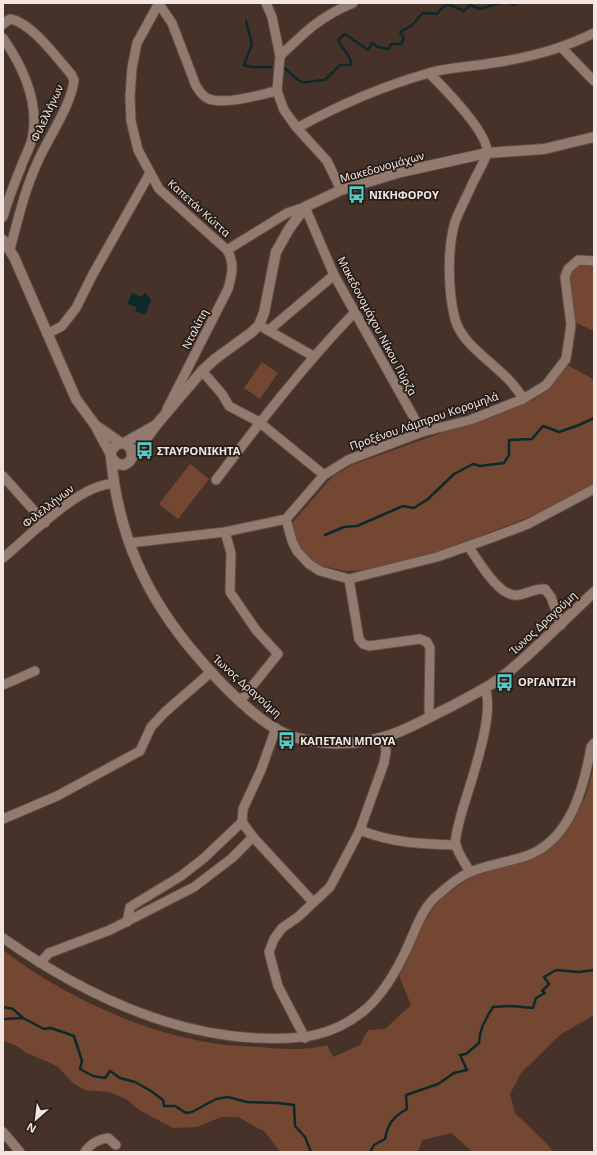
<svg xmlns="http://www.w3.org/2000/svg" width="597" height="1155" viewBox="0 0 597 1155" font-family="'Noto Sans',sans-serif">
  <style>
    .green { fill: #734732 }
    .water { fill: #0c2a29 }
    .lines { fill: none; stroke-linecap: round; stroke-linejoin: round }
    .stream { stroke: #0c2a29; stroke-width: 2.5 }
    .minor-casing { stroke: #604e46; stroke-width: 11 }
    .tertiary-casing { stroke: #604e46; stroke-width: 12 }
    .minor { stroke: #927a6f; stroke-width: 9 }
    .tertiary { stroke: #927a6f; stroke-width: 10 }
    .labels { text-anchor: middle; stroke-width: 3.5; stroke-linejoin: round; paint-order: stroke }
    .street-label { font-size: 11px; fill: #f3e5df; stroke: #261c18 }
    .poi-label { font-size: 11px; font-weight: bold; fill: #f3e5df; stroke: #261c18; text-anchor: start }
  </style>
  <rect width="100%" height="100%" fill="#463228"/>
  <g class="green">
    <path d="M579,265H594V331L574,322L569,280L572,269Z"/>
    <path d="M262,362L278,373L260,399L244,388Z"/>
    <path d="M567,365L593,379L594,376V486L551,509L480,536L462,546L366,570L345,571L319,565L307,559L298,548L291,524L332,477L352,465L533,400C547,390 557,380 567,365Z"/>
    <path d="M190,464L209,479L178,519L159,504Z"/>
    <path d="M594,765V1015L561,1034L521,1073L510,1094L515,1113L547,1144L553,1152H472L452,1133L422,1140L418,1152H280L265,1132L238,1117H221L197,1127L173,1128L139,1110L126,1099L108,1092L85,1090L73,1083L57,1066L27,1053L15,1045L3,1041V950C60,994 140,1032 212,1043C228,1046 244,1046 260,1047C283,1049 304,1051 327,1045L333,1057L360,1045L368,1030L385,1029L411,1005L399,976L406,963L421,927L438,900L477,873L529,861L557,843L574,819L586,795Z"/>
  </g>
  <path class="water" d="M132,293L141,297L145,293L151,300L145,315L135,311L137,307L127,304Z"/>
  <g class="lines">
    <g class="stream">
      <path d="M510,3L515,5V3"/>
      <path d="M246,21L252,44L244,65L251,67H271"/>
      <path d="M282,67C290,70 293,79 302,82C307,83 318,80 325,80L340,65H351C351,54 342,50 338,40L345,34L368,50L372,43L378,47L389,49L391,44H401L404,38L400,32L411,26L423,13L437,14L441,9L448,4L464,11L470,5L480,9L499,3"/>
      <path d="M325,535L344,527L357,526L403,506L414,508L428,499L454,474L473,464L480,466L504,463L509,455V440L532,439L543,426L559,432L579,425L594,418"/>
      <path d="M3,1007L13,1009L23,1018"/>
      <path d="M3,1019L23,1018L44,1029L51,1028L74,1036L82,1061L80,1069L93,1076L105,1078L110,1071L120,1078L135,1082L151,1091L163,1100L164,1106H175L186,1113L192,1112L216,1099L228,1097L247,1102L278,1103L294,1105L295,1126L305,1137L311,1152"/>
      <path d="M370,1152L374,1145L385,1139C388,1123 393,1117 407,1109L406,1095L438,1084L454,1073L467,1070L460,1055L466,1054L479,1043C479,1029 486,1019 493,1007L512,1006L533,1008L536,998L545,993L542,991L549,984L544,977L556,970L579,972L594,970"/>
    </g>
    <defs>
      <g id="minor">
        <path d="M159,3L137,43L132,68L130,96L131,121L138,150L159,189L227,250C235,263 232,275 228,289L167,409"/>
        <path d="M266,3L272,17L280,56L277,91L284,110L297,128L327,161L341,190"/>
        <path d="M159,4L172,23L196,86C199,91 203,97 209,99C226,105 258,95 277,91"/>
        <path d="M3,24L10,19C31,22 57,58 71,74L74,80C72,104 48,138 38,161C25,189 18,219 10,249"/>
        <path d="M3,38C23,67 40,103 32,139C30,148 24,158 21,167C14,184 8,200 3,217"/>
        <path d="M561,47L594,81"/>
        <path d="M280,56C305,32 321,16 353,3"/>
        <path d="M429,73C443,87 489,133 487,153C486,159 473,181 470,189C465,200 459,211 455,222C447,249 448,292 455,319C463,350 507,368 523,399"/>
        <path d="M297,128C339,105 383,86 429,73C449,67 471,67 492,63C527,58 562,49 594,33"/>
        <path d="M227,250L287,213L305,207L334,275L422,432"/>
        <path d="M264,328L313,356"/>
        <path d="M269,330L334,275"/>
        <path d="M47,334L62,326L76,308L93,274L150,173"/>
        <path d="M202,371L222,394L229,406L259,422L324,475"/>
        <path d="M3,476L45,523"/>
        <path d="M216,480C260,422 304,365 354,313"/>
        <path d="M286,519L292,541L297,551L309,564L320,571L349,579L437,557L491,538L528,524L594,489"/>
        <path d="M225,532L231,553L230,592L256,630L278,654L241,700"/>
        <path d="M129,543L225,532L286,519L324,475L348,460L422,432L470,420L523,399L546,385L566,359L571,325L565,277L568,269L578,260L594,261"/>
        <path d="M468,546C478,560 499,598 518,595C528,594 534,588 545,589L551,597L561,625"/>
        <path d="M3,558C28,537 81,483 113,484"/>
        <path d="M349,579L359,639L363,644L369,646L420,639L427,642L430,648L429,710L430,717"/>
        <path d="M3,685L35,671"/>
        <path d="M3,819L57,796L140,751L151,727L165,712L211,672"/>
        <path d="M242,822L253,837L313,902"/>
        <path d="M360,830C391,843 423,844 456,845"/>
        <path d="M470,872C466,864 458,854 456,845C454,837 459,824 461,815C469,786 496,715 485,688"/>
        <path d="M127,922L130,907L181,876L204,858L242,822L243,809L261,770L276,728"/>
        <path d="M3,938C78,991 163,1033 255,1038C298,1040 332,1038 366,1009C385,992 398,968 408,946C416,928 423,906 439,894C448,886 459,877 470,872C489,864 510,862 529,855C571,838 584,787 591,747L594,743"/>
        <path d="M40,963L49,953L110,930L194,887L232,858L253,837"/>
        <path d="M305,1038L278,986L269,952L274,939L282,928L298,917L330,887L360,830L384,763L386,751L384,737"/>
        <path d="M3,1132L20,1152"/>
        <path d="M85,1152C90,1144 99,1139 108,1138L116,1145"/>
      </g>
      <g id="tertiary">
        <path d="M3,240L14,257L76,399L95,425L111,455"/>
        <path d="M98,427L121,443"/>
        <path d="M124,443L154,426"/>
        <path d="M111,457C118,535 146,597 197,656C217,680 257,722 286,734C318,747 361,746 393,734C413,727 431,716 450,707C463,700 477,693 490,685C505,676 518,664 531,652C552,632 573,612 594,592"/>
        <path d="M132,457L131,448L124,443L117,444L111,451V457L117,464L124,465L129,462L157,424L202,371L215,359L252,332L259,325L264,313L276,252L289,229L305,207L341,190L401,172L487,153L544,149L594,137"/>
      </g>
    </defs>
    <use href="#minor" class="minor-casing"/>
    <use href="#tertiary" class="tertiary-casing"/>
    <use href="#minor" class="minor"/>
    <use href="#tertiary" class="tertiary"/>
  </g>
  <defs>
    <symbol id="bus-bare" viewBox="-9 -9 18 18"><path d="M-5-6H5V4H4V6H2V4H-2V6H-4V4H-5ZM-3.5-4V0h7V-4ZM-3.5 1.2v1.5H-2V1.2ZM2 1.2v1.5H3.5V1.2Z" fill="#53cdc9" stroke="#261c18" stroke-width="2.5" paint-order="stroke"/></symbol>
  </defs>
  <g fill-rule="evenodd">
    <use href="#bus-bare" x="344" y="182" width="25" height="25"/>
    <use href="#bus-bare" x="132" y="438" width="25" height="25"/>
    <use href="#bus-bare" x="492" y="670" width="25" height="25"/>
    <use href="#bus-bare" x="274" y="728" width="25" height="25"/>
  </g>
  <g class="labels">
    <g class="street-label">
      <text transform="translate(47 113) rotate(-65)" y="4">Φιλελλήνων</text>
      <text transform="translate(382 167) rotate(-16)" y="4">Μακεδονομάχων</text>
      <text transform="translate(199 208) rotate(42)" y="4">Καπετάν Κώττα</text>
      <text transform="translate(377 326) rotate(62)" y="4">Μακεδονομάχου Νίκου Πύρζα</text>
      <text transform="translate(195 329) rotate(-63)" y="4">Νταλίπη</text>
      <text transform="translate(424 421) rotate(-19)" y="4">Προξένου Λάμπρου Κορομηλά</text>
      <text transform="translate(48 506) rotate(-38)" y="4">Φιλελλήνων</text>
      <text transform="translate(543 623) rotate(-43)" y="4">Ίωνος Δραγούμη</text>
      <text transform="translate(247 686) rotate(42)" y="4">Ίωνος Δραγούμη</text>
    </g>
    <g class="poi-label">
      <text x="369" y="199">ΝΙΚΗΦΟΡΟΥ</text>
      <text x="157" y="455">ΣΤΑΥΡΟΝΙΚΗΤΑ</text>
      <text x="518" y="686">ΟΡΓΑΝΤΖΗ</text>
      <text x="300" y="745">ΚΑΠΕΤΑΝ ΜΠΟΥΑ</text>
    </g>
  </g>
  <rect width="597" height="1155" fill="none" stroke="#f3e5df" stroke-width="8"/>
  <g transform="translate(36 1119) rotate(208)" stroke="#261c18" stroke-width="3" paint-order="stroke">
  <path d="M0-3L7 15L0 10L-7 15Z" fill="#f3e5df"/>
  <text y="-6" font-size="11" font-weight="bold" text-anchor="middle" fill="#f3e5df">N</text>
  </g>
</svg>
